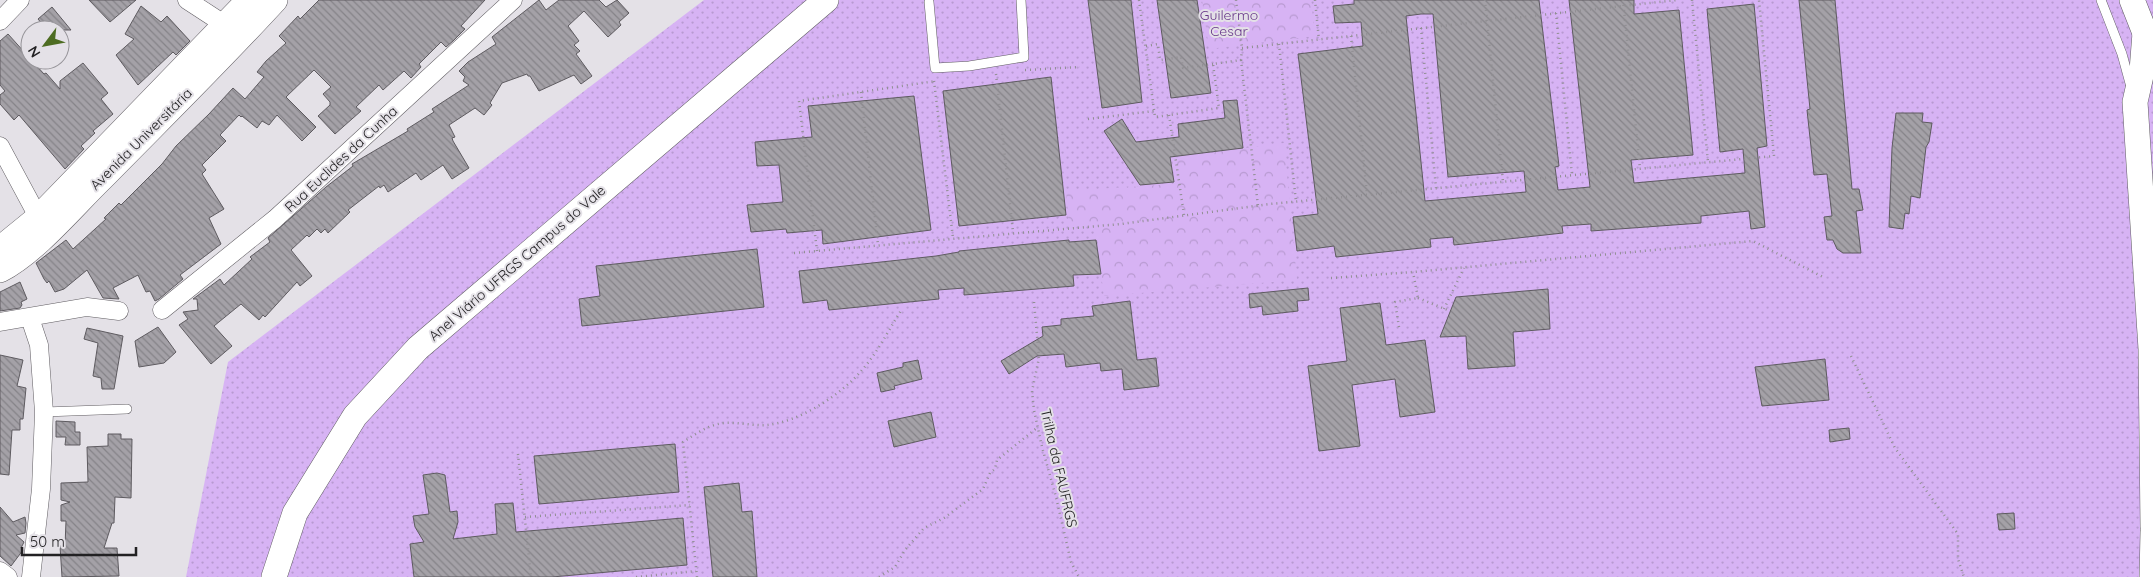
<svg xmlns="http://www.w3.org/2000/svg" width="2153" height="577" viewBox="0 0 2153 577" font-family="Quicksand,sans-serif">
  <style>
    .grass { fill: url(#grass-dots) }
    .park { fill: url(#park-crowns) }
    .building { fill: url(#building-back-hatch); stroke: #5e5b60; fill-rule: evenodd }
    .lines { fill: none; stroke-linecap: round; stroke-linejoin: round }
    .lane-casing { stroke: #605d62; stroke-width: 10 }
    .street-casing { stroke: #605d62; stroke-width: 19 }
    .secondary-casing { stroke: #605d62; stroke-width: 26 }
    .path { stroke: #908e92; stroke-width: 2.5; stroke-dasharray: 1 4; stroke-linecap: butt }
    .lane { stroke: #fff; stroke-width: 9 }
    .street { stroke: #fff; stroke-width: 18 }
    .secondary { stroke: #fff; stroke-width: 25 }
    .labels { text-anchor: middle; stroke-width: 4; stroke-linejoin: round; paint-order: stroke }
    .park-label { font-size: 14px; fill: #663588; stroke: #e4e1e7 }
    .street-label { font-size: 14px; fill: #222123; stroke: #e4e1e7 }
  </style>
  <defs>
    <pattern id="grass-dots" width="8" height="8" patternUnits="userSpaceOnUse" patternTransform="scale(1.25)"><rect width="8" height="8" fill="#d7b3f4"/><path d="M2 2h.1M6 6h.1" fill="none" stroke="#b89ad1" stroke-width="1.8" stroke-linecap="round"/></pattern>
    <pattern id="park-crowns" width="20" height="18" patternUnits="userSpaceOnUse" patternTransform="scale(1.25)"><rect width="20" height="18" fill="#d7b3f4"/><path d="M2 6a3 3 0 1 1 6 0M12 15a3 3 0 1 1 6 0" fill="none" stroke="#b89ad1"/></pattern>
    <pattern id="building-back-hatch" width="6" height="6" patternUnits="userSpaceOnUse" patternTransform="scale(1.25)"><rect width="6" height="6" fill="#a4a1a7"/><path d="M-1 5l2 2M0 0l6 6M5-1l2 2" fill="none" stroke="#858388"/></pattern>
  </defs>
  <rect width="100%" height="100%" fill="#e4e1e7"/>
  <path class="grass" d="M704,0H2153V577H186L228,362Z"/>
  <g class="park">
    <path d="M1202,0H1311L1315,36L1209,49Z"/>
    <path d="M1284,143L1297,280L1104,296L1094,224L1069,225L1066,191L1175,184L1172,158Z"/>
  </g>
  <g class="building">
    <path d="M89,0H136L110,22Z"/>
    <path d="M319,0H485L461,26L465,29L453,41L446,47L441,42L419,64L421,67L411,78L404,71L383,90L379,85L356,107L361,111L335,134L318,116L330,105V102L323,94L331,87L314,70L286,97L316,127L302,141L277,115L269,125L262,121L257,128L242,116L241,117L239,115L220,135L226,141L202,165L206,170L202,174L224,209L209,218L221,244L180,275L183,279L159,299L155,301L150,291L146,292L138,275L113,288L119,299L103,298L87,270L64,289L55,292L49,281L47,283L44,279L36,263L66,240L73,249L106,219L104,218L119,203L121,205L162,164L176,146L209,114L233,88L245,99L264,77L257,72L266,61L286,43L279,36L298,16L300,19Z"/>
    <path d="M539,0L546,10L559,0H599L606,7L617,0L629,13L619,22L621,25L608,37L584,11L568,26L579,41L574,45L580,51L576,54L592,76L581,84L574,75L539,91L530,76H528L527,74L502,83L490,103L492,105L484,115L475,108L449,125L455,137L452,138L453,141L469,168L452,179L443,165L421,180L416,173L388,192L384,185L380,188L379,186L348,210L350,212L328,233L325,229L321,233L317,229L309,237L307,235L291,250L312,276L300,286L297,282L265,317L263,315L259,320L241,304L214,326L232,346L211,364L179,325L188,319L183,312L198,310L197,299H193L220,279L224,285L252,259L250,257L270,242L268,238L326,187L353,166L352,164L408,131L407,129L434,112L432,109L469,85L463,81L465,77L459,71L468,62L496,44L492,37Z"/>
    <path d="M1088,0H1131L1142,102L1102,108Z"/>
    <path d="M1157,0H1197L1211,93L1171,98Z"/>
    <path d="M1354,0H1539L1559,166L1555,167L1558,190L1590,187L1569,0H1634V14L1679,10L1693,155L1631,160L1634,183L1745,173L1743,149L1720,152L1707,9L1754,4L1767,146L1757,148L1765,227L1751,229L1749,211L1701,216V223L1591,231V224L1562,226L1563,233L1454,245L1453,237L1430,239L1431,247L1336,257L1334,246L1297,251L1293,217L1318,214L1298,54L1363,46L1361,22L1335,23L1333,6L1354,4ZM1421,14H1433L1448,177L1524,171L1526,192L1425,201L1406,16Z"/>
    <path d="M1799,0H1835L1852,189H1859L1863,210L1856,211L1861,253H1843L1837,249L1833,240H1827L1824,217L1832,216L1827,174L1814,175L1807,110L1810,109Z"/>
    <path d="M141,6L161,22L167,16L190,41L176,55L173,52L138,85L116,55L134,39L125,34Z"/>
    <path d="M52,7L71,30H47L38,19Z"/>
    <path d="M8,34L44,74L46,73L60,89V81L83,63L108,93L101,99L113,114L93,131L95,133L81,146L84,149L65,169L19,115L14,120L0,104V95L5,91L0,85V41Z"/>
    <path d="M1051,77L1066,215L959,226L943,91Z"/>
    <path d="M914,96L931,230L823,244L822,230L787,233L786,229L751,232L747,205L783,202L779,165L757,166L755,142L812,137L808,106Z"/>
    <path d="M1237,100L1243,148L1170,157L1174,182L1140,185L1104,131L1122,119L1136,142L1179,137L1178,124L1225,118L1223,101Z"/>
    <path d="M1896,113H1923L1922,122L1932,123L1929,142L1926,147L1920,198L1911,196L1909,214L1905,213L1903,229L1889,227L1892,148Z"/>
    <path d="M1069,240V242L1096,240L1101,274L1073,275L1074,286L964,295V288L938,290L939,299L829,310L827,300L803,303L799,271L936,256L959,252V251Z"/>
    <path d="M757,249L764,307L582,326L579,299L600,296L596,266Z"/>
    <path d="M20,282L27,299L21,302L22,305L20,308L0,311V292Z"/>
    <path d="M1308,288L1309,300L1297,301L1298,311L1263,315L1262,306L1250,308L1249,294Z"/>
    <path d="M1548,289L1550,329L1513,332L1515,366L1468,369L1466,336L1440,337L1456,297Z"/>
    <path d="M1130,301L1137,360L1156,358L1159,386L1124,390L1122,369L1101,371L1100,363L1066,367L1064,354L1037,356L1009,374L1001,361L1043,336L1042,327L1061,325V319L1094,316L1092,306Z"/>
    <path d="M1380,303L1386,345L1425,340L1435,412L1400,417L1395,379L1352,385L1360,446L1319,451L1308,366L1347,361L1340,308Z"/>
    <path d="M158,327L176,352L164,363L139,367L135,341Z"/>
    <path d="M87,328L123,336L114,389H102L101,378L93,376L98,343L84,339Z"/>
    <path d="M0,355L23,360L17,386L26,388L23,419H20V430H12L9,475L0,474Z"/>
    <path d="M1825,359L1829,400L1762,406L1755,367Z"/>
    <path d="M918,360L922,379L894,386L895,389L881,392L877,373L903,367V363Z"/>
    <path d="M931,412L936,437L894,447L888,421Z"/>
    <path d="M56,421L75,422V432H80V445H65L66,437H56Z"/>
    <path d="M1849,428L1850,439L1830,442L1829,430Z"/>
    <path d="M108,434H121V439H132L131,498L115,497L114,523H112L104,548H117L119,576L62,577L60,546H65L66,521H61V505L70,502L61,500V483L88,482L87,447L108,446Z"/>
    <path d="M675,444L679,492L539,504L534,456Z"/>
    <path d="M437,473L445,475L450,512L457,511L458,522L453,539L497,534L495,504L513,503L516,532L683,518L687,565L552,577H414L410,544L424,542L415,527L413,516L429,514L423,475Z"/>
    <path d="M739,483L742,512L752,511L757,577H713L704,487Z"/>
    <path d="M0,507L13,522L25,517L26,523L25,533L16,535L24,542L21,548L23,550L11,566L0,556Z"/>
    <path d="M2014,513L2015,529L1999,530L1997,514Z"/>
  </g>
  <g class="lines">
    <defs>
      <g id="lane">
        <path d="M2101,0L2122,54L2131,87"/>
        <path d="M929,2L935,68L969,66L1024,57L1021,0"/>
        <path d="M44,412L127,409"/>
      </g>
      <g id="street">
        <path d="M187,0L233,30"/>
        <path d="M0,21L20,0"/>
        <path d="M0,146L43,226"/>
        <path d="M162,310L275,219L513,0"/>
        <path d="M30,318L39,345L44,412L41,489L31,577"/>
        <path d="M0,322L87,307L119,311"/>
        <path d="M0,571L8,577"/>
      </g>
      <g id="secondary">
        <path d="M2132,0L2145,33L2148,50"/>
        <path d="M2145,33L2142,71L2135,102L2151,349L2153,527"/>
        <path d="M0,249L38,218L249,0"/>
        <path d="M0,270C35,252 73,206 102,178C160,119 219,61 275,0"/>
        <path d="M274,577L295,513L355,416L418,348L826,0"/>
        <path d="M2152,577L2153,532"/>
      </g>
    </defs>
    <use href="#lane" class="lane-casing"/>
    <use href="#street" class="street-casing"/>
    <use href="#secondary" class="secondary-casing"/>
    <g class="path">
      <path d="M1139,0L1155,117L1219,108L1213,64L1241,60L1242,48L1236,0"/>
      <path d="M1315,0L1319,40"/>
      <path d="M1485,0L1503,182"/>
      <path d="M1623,0L1640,169"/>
      <path d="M1692,0L1708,162"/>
      <path d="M1556,13L1572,175"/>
      <path d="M1421,28L1436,188"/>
      <path d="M1351,36L1367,195"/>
      <path d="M1279,44L1296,202"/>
      <path d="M1146,46L1158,44L1160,60L1181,57L1183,68L1213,64"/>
      <path d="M1242,48L1677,0"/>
      <path d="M1241,60L1258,206"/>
      <path d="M1025,70L1080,67"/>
      <path d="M996,74L1013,232"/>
      <path d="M934,81L953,238"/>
      <path d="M861,92L878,245"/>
      <path d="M1169,115L1184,215"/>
      <path d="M1088,119L1154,111"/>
      <path d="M817,251L799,101L936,81"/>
      <path d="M794,253L1121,224L1270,204L1774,156L1759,0"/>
      <path d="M1331,278L1413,272L1753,241L1825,278"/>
      <path d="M1418,298L1450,311"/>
      <path d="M1034,302L1039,358L1032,391L1034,410L1042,447L1056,497L1071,562L1079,577"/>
      <path d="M1444,309L1464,268"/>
      <path d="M1399,327L1395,302L1418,298L1413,272"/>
      <path d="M1851,356L1895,448L1958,534V559L1964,577"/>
      <path d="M518,454L531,577"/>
      <path d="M525,517L690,505"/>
      <path d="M636,577L696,571"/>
      <path d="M697,577L683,442C696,434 709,424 725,423C739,422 753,426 767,425C799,422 841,395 862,370C878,352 889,329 902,309"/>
      <path d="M879,577L895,567L905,550L924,528L944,518L983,489L990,473L995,469L997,460L1038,427"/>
    </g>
    <use href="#lane" class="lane"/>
    <use href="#street" class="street"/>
    <use href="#secondary" class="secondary"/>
  </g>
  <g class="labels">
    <g class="park-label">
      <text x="1229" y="20">Guilermo<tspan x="1229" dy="16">Cesar</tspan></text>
    </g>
    <g class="street-label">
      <text transform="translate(141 139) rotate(-45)" y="5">Avenida Universitária</text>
      <text transform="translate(341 159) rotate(-43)" y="5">Rua Euclides da Cunha</text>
      <text transform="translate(517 263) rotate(-41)" y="5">Anel Viário UFRGS Campus do Vale</text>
      <text transform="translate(1059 468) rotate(77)" y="5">Trilha da FAUFRGS</text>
    </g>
  </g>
  <g transform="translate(45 45) rotate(238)"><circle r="24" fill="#e4e1e7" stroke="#969499"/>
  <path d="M0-4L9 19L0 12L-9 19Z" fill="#4d6c22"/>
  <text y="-8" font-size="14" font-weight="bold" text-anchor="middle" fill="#222123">N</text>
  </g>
  <path d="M22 547v8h114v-8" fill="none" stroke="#222123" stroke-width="2.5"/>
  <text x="30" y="547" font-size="15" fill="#222123" stroke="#e4e1e7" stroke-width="4" paint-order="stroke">50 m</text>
</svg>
